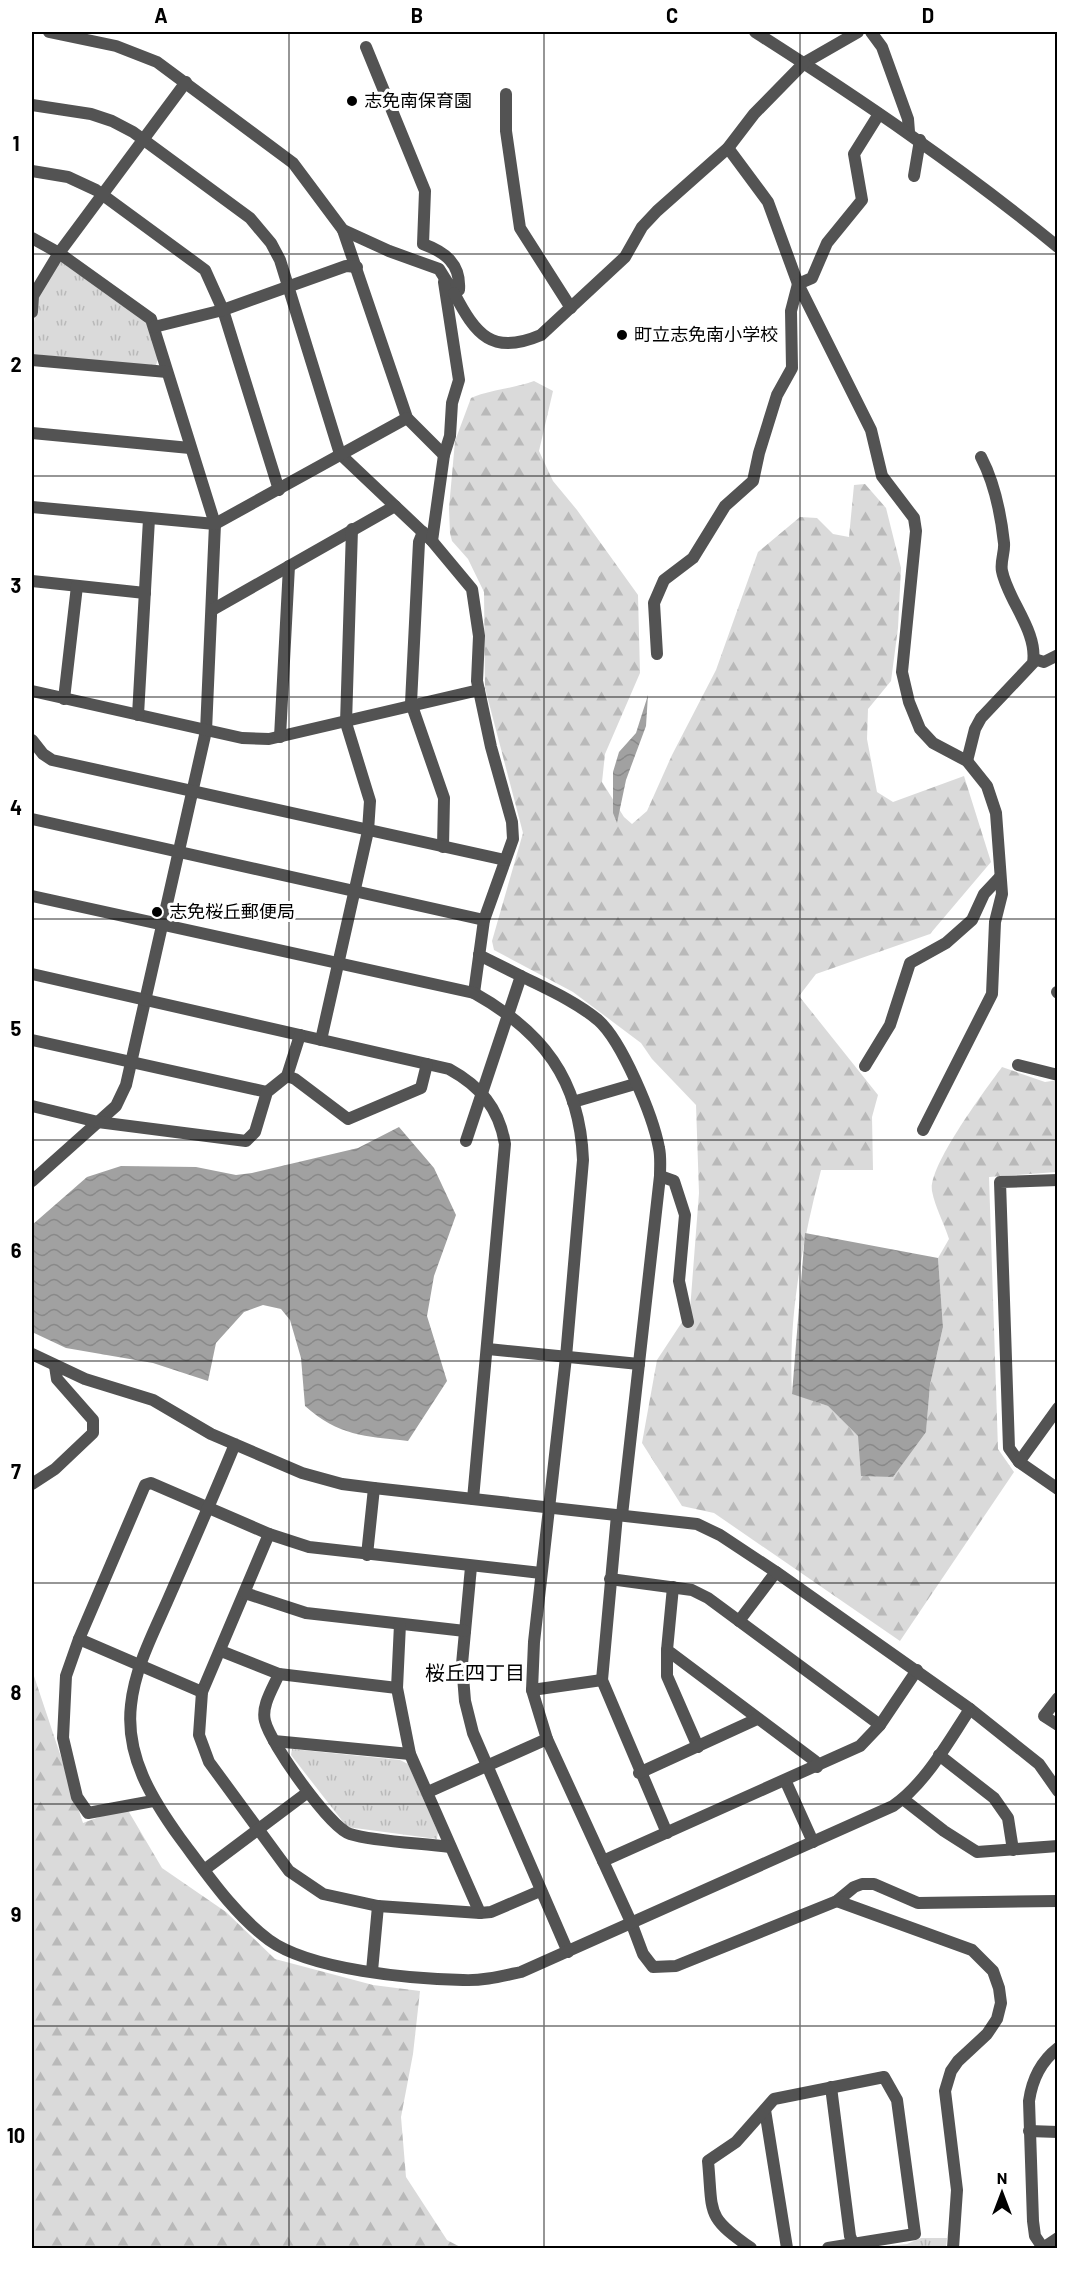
<svg xmlns="http://www.w3.org/2000/svg" width="1089" height="2280" viewBox="0 0 1089 2280" font-family="Barlow,'Noto Sans JP',sans-serif">
  <style>
    .forest { fill: url(#forest-firs) }
    .park { fill: url(#park-tufts) }
    .water { fill: url(#water-waves) }
    .lines { fill: none; stroke-linecap: round; stroke-linejoin: round }
    .minor { stroke: #535353; stroke-width: 12 }
    .tertiary { stroke: #535353; stroke-width: 12 }
    .grid { fill: none; stroke: #000; stroke-width: 1.5; stroke-opacity: 0.55 }
    .poi-dot { fill: #000; stroke: #fff; stroke-width: 2 }
    .labels { text-anchor: middle; stroke-width: 6; stroke-linejoin: round; paint-order: stroke }
    .poi-label { font-size: 18px; fill: #000; stroke: #fff; text-anchor: start }
    .neighbourhood-label { font-size: 20px; fill: #000; stroke: #fff }
    .neatline { fill: none; stroke: #000; stroke-width: 2 }
    .grid-label { font-size: 20px; text-anchor: middle; font-weight: bold; fill: #000 }
  </style>
  <defs>
    <pattern id="forest-firs" width="22" height="20" patternUnits="userSpaceOnUse" patternTransform="scale(1.5)"><rect width="22" height="20" fill="#dadada"/><path d="M5 1l3.5 6h-7zM16 11l3.5 6h-7z" fill="#b9b9b9"/></pattern>
    <pattern id="park-tufts" width="24" height="20" patternUnits="userSpaceOnUse" patternTransform="scale(1.5)"><rect width="24" height="20" fill="#dadada"/><path d="M3 7l-1-3M5 7V3M7 7l1-3M15 17l-1-3M17 17v-4M19 17l1-3" fill="none" stroke="#b9b9b9"/></pattern>
    <pattern id="water-waves" width="16" height="10" patternUnits="userSpaceOnUse" patternTransform="scale(1.5)"><rect width="16" height="10" fill="#a1a1a1"/><path d="M0 5q4-4 8 0t8 0" fill="none" stroke="#898989"/></pattern>
  </defs>
  <rect width="100%" height="100%" fill="#fff"/>
  <g class="forest">
    <path d="M534,381L553,391L539,451L553,481L577,510L638,595L640,673L605,754L602,782L624,817L632,824L647,811L672,755L716,670L758,552L800,517L817,518L833,534L849,537L854,485L865,484L886,508L901,568L898,628L891,681L868,709L867,739L877,792L893,802L964,776L991,862L930,934L816,974L799,996L878,1095L872,1117L873,1170H821C802,1244 788,1317 792,1393L828,1406L858,1436L926,1431L930,1385L943,1327L938,1258L949,1239C944,1223 935,1207 932,1191C928,1166 986,1089 1002,1067L1045,1082L1058,1080L1057,1172L989,1177L998,1449L1014,1472L900,1641L714,1513L682,1506L642,1443L657,1360L690,1310L699,1193L696,1105L652,1059L641,1043L573,992L494,950L492,941L523,833L485,688L484,592L468,559L452,541L450,533L449,508L455,441L471,398C492,389 512,389 534,381Z"/>
    <path d="M32,1670L83,1823L126,1807L162,1868L226,1912L275,1959L373,1985L420,1991L413,2054L401,2117L406,2177L447,2240L462,2248H32Z"/>
  </g>
  <g class="park">
    <path d="M60,261L147,323L158,359L155,368L34,354L32,349L36,297Z"/>
    <path d="M292,1749L400,1760L408,1764L438,1832L437,1839L347,1827L291,1755Z"/>
    <path d="M921,2238H947L946,2248H868L907,2244Z"/>
  </g>
  <g class="water">
    <path d="M648,695L646,726L626,780L617,823L613,813V772L619,752L636,733Z"/>
    <path d="M399,1127L434,1168L456,1215L434,1276L427,1316L447,1381L408,1441C364,1436 339,1436 305,1406L301,1358L290,1320L281,1309L263,1305L244,1312L216,1343L208,1381L153,1363L66,1348L32,1332V1225L87,1177L121,1166L196,1167L236,1175L252,1173L358,1148Z"/>
    <path d="M805,1233L938,1258L943,1327L930,1385L926,1432L893,1477L861,1476L858,1436L828,1406L792,1394Z"/>
  </g>
  <g class="lines">
    <g class="minor">
      <path d="M49,32L116,46L157,62L293,163L343,230L389,251L439,269L454,293L459,290C461,264 445,252 423,244L425,191L366,47"/>
      <path d="M871,32L882,47L908,119L909,132"/>
      <path d="M804,63L858,32"/>
      <path d="M506,94V131L520,228L571,308"/>
      <path d="M32,105L91,114L112,121L133,132L250,218L271,243L280,260L340,454L432,541L472,589L479,636L477,681L491,747L512,822L513,839L484,920L474,993"/>
      <path d="M728,148L768,202L798,284L871,430L882,476L914,518L916,531L902,672L909,702L920,729L933,743L967,761L987,786L996,813L1002,894L995,922L992,994L923,1130"/>
      <path d="M32,171L68,177L96,190L205,270L223,310L279,490"/>
      <path d="M914,176L920,140"/>
      <path d="M343,230L407,418L444,455"/>
      <path d="M32,238L59,253L151,319L215,524L206,731L126,1085L116,1106L32,1181"/>
      <path d="M798,284L812,278L827,243L862,200L854,154L879,114"/>
      <path d="M32,312L33,296L59,253L186,82"/>
      <path d="M154,327L223,310L346,266L357,267"/>
      <path d="M32,360L167,372"/>
      <path d="M32,433L190,448"/>
      <path d="M423,532L419,542L411,703L444,798L443,847"/>
      <path d="M432,541L444,455L450,436L452,403L459,380L444,282"/>
      <path d="M32,581L145,593"/>
      <path d="M212,610L395,506"/>
      <path d="M657,654L654,603L664,580L693,558L725,506L753,481L759,453L777,395L792,368L791,311L798,284"/>
      <path d="M1034,659L1044,662L1058,655"/>
      <path d="M32,691L242,738L269,739L479,690"/>
      <path d="M64,699L77,586"/>
      <path d="M138,715L149,519"/>
      <path d="M280,737L289,566"/>
      <path d="M32,740L43,754L52,760L505,860"/>
      <path d="M967,761L975,729L981,718L1033,663C1038,631 1008,601 1002,571C1000,562 1005,552 1004,543C1001,515 994,482 981,457"/>
      <path d="M32,819L484,920"/>
      <path d="M479,955L521,976"/>
      <path d="M32,974L449,1069C480,1086 499,1108 505,1144L473,1499"/>
      <path d="M1057,992L1058,993"/>
      <path d="M32,1040L267,1092"/>
      <path d="M321,1040L368,831L370,801L346,723L352,529"/>
      <path d="M1018,1065L1058,1075"/>
      <path d="M865,1066L890,1025L910,963L946,943L972,920L984,894L999,878"/>
      <path d="M287,1076L295,1079L348,1119L421,1088L427,1064"/>
      <path d="M573,1102L635,1084"/>
      <path d="M32,1106L98,1122L246,1141L255,1132L267,1092L287,1076L300,1035"/>
      <path d="M466,1141L521,976C547,989 575,1001 598,1020C622,1041 653,1116 659,1148C661,1157 660,1167 660,1176L622,1515"/>
      <path d="M660,1176L674,1181L685,1215L679,1281L688,1322"/>
      <path d="M1058,1180L1000,1182L1009,1448L1019,1462L1058,1489"/>
      <path d="M488,1349L639,1364"/>
      <path d="M1019,1462L1058,1408"/>
      <path d="M32,1484L55,1469L93,1433V1420L57,1379L55,1366"/>
      <path d="M617,1515L602,1680L667,1833"/>
      <path d="M269,1534L202,1692L199,1735L209,1762L289,1871L323,1894L378,1906L480,1913L491,1912L540,1891"/>
      <path d="M367,1555L374,1488"/>
      <path d="M471,1567L462,1664L465,1701L473,1733L568,1952"/>
      <path d="M610,1579L692,1590L708,1598L880,1725"/>
      <path d="M673,1587L667,1650L815,1761L817,1767"/>
      <path d="M245,1593L306,1613L465,1631"/>
      <path d="M739,1621L776,1572"/>
      <path d="M400,1624L397,1688L410,1754L480,1913"/>
      <path d="M79,1639L202,1692"/>
      <path d="M667,1650V1676L698,1747"/>
      <path d="M221,1651L279,1674L397,1688"/>
      <path d="M279,1674C273,1688 261,1706 265,1721C270,1743 330,1828 350,1834C376,1842 422,1843 450,1847"/>
      <path d="M532,1690L602,1680"/>
      <path d="M1058,1698L1044,1716L1058,1725"/>
      <path d="M970,1709L1039,1764L1058,1791"/>
      <path d="M274,1741L410,1754"/>
      <path d="M939,1755L994,1798L1008,1818L1013,1850"/>
      <path d="M639,1773L757,1719"/>
      <path d="M786,1782L813,1842"/>
      <path d="M428,1792L547,1739"/>
      <path d="M903,1799L944,1831L977,1852L1058,1846"/>
      <path d="M153,1801L88,1813L77,1797L63,1738L66,1676L79,1639L145,1485L151,1483L269,1534L309,1547L541,1573"/>
      <path d="M603,1861L860,1746L880,1725L917,1670"/>
      <path d="M204,1870L308,1792"/>
      <path d="M372,1971L378,1906"/>
      <path d="M831,2087L850,2236L855,2248"/>
      <path d="M765,2110L787,2248"/>
      <path d="M1029,2131L1058,2132"/>
      <path d="M751,2248C705,2216 713,2214 708,2161L736,2142L774,2099L884,2077L897,2100L915,2234L828,2248"/>
      <path d="M1043,2248L1035,2236L1033,2221L1029,2101C1032,2080 1040,2062 1058,2048"/>
      <path d="M1043,2248L1058,2238"/>
    </g>
    <g class="tertiary">
      <path d="M755,32C860,99 962,168 1058,247"/>
      <path d="M454,293C476,335 492,356 541,335L625,257L642,227L657,211L728,148L754,114L804,63"/>
      <path d="M32,507L215,524L407,418"/>
      <path d="M32,896L474,993C542,1031 580,1079 583,1160L566,1357L534,1642L532,1690L547,1739L631,1922L643,1954L653,1967L676,1966L837,1901L854,1887L862,1884H874L918,1903L1058,1901"/>
      <path d="M32,1354L85,1379L153,1400L211,1434L302,1473L342,1484L374,1488L697,1524L720,1535L776,1572L970,1709C948,1742 926,1783 893,1806L521,1972C502,1976 483,1981 463,1980C412,1979 310,1970 269,1940C233,1913 207,1874 180,1838C152,1799 125,1756 131,1705C135,1666 155,1630 170,1595C192,1545 214,1495 235,1444"/>
      <path d="M837,1901L972,1950L993,1971L999,1988L1001,2003L997,2019L987,2034L958,2061L951,2071L945,2091L957,2190L953,2248"/>
    </g>
  </g>
  <path class="grid" d="M289,32V2248M544,32V2248M800,32V2248M32,254H1058M32,476H1058M32,697H1058M32,919H1058M32,1140H1058M32,1361H1058M32,1583H1058M32,1804H1058M32,2026H1058"/>
  <g class="poi-dot">
    <circle cx="352" cy="101" r="6"/>
    <circle cx="622" cy="335" r="6"/>
    <circle cx="157" cy="912" r="6"/>
  </g>
  <g class="labels">
    <g class="poi-label">
      <text x="364" y="107">志免南保育園</text>
      <text x="634" y="341">町立志免南小学校</text>
      <text x="169" y="918">志免桜丘郵便局</text>
    </g>
    <g class="neighbourhood-label">
      <text x="475" y="1680">桜丘四丁目</text>
    </g>
  </g>
  <rect width="1089" height="2280" fill="none" stroke="#ffffff" stroke-width="66"/>
  <g transform="translate(1002 2193)" stroke="#ffffff" stroke-width="4.5" paint-order="stroke">
  <path d="M0-4.5L10 22L0 15L-10 22Z" fill="#000000"/>
  <text y="-9" font-size="16" font-weight="bold" text-anchor="middle" fill="#000000">N</text>
  </g>
  <rect x="33" y="33" width="1023" height="2214" class="neatline"/>
  <g class="grid-label">
    <text x="161" y="23">A</text>
    <text x="417" y="23">B</text>
    <text x="672" y="23">C</text>
    <text x="928" y="23">D</text>
    <text x="16" y="151">1</text>
    <text x="16" y="372">2</text>
    <text x="16" y="593">3</text>
    <text x="16" y="815">4</text>
    <text x="16" y="1036">5</text>
    <text x="16" y="1258">6</text>
    <text x="16" y="1479">7</text>
    <text x="16" y="1700">8</text>
    <text x="16" y="1922">9</text>
    <text x="16" y="2143">10</text>
  </g>
</svg>
